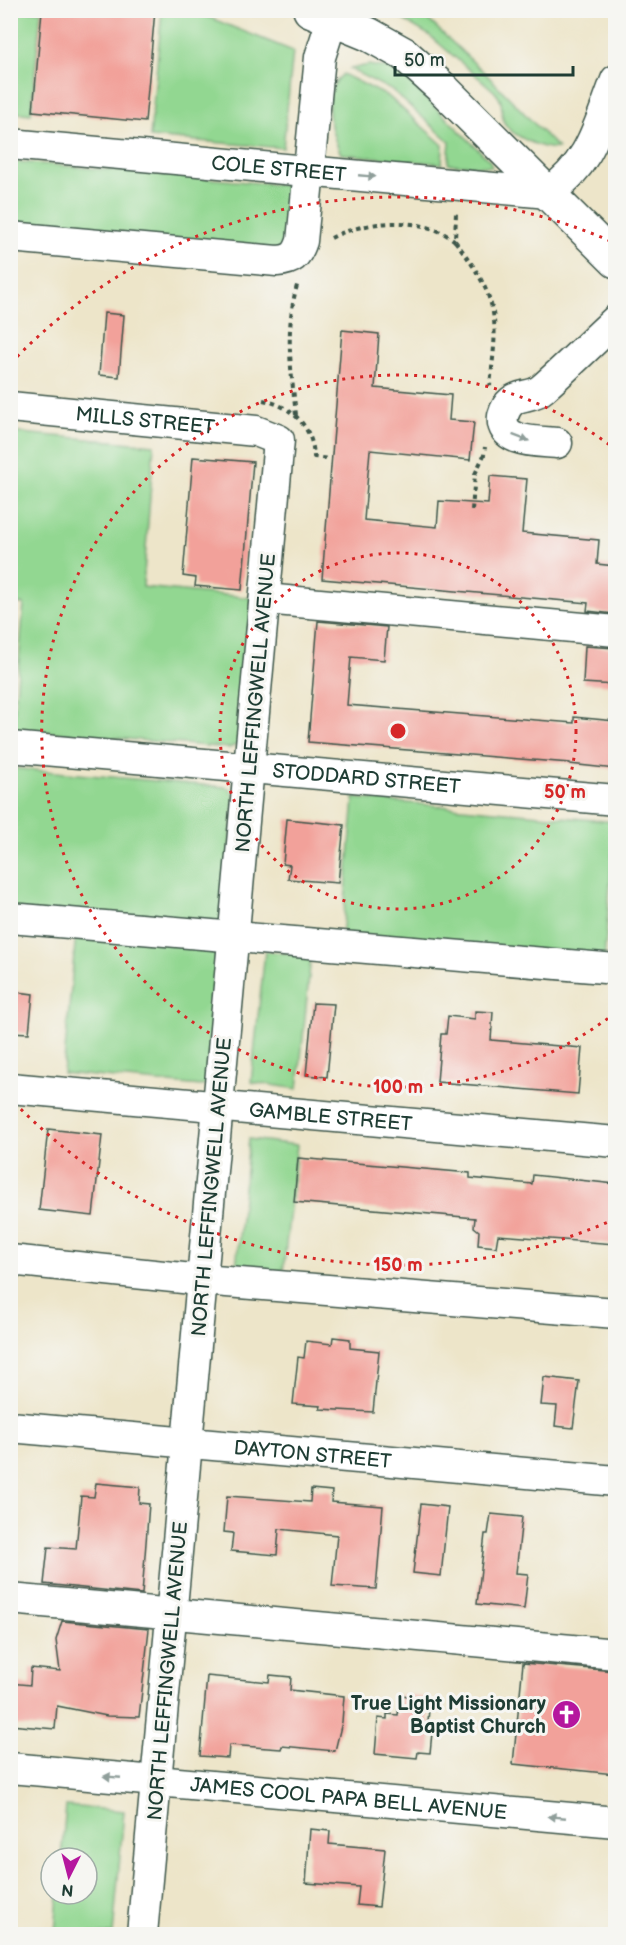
<svg xmlns="http://www.w3.org/2000/svg" width="626" height="1945" viewBox="0 0 626 1945" font-family="'Balsamiq Sans',sans-serif">
  <style>
    .green { fill: #92d791; stroke: #588a62; stroke-width: 1.5 }
    .building { fill: #f2a19a }
    .lines { fill: none; stroke-linecap: round; stroke-linejoin: round }
    .minor-casing { stroke: #3e564a; stroke-width: 33 }
    .major-casing { stroke: #3e564a; stroke-width: 36 }
    .path { stroke: #3e564a; stroke-width: 4; stroke-dasharray: 4.5 4.5; stroke-linecap: butt }
    .minor { stroke: #fff; stroke-width: 30 }
    .major { stroke: #fff; stroke-width: 33 }
    .oneway { fill: #8f9e9a }
    .ring { fill: none; stroke: #d62828; stroke-width: 3; stroke-dasharray: 3 6 }
    .labels { text-anchor: middle; stroke-width: 6; stroke-linejoin: round; paint-order: stroke }
    .street-label { font-size: 20px; fill: #1f3d34; stroke: #f6f6f2 }
    .poi-label { font-size: 20px; font-weight: bold; fill: #1f3d34; stroke: #f6f6f2; text-anchor: end }
    .centre { fill: #d62828; stroke: #f6f6f2; stroke-width: 3 }
    .ring-label { font-size: 18px; text-anchor: middle; font-weight: bold; fill: #d62828; stroke: #f6f6f2; stroke-width: 6; stroke-linejoin: round; paint-order: stroke }
  </style>
  <rect width="100%" height="100%" fill="#f6f6f2"/>
  <filter id="ink" filterUnits="userSpaceOnUse"><feTurbulence type="fractalNoise" baseFrequency=".0167" numOctaves="2"/><feDisplacementMap in="SourceGraphic" scale="12" xChannelSelector="R" yChannelSelector="G"/><feConvolveMatrix kernelMatrix="1 2 1 2 8 2 1 2 1" color-interpolation-filters="sRGB"/></filter>
  <filter id="wash" filterUnits="userSpaceOnUse"><feTurbulence type="fractalNoise" baseFrequency=".008" numOctaves="4" result="noise"/><feDisplacementMap in="SourceGraphic" scale="24" xChannelSelector="R" yChannelSelector="G"/><feGaussianBlur stdDeviation="1.35" result="paint"/><feColorMatrix in="noise" values="0 0 0 0 0 0 0 0 0 0 0 0 0 0 0 0 0 1.4 0 .05"/><feComposite in="paint" operator="in"/></filter>
  <g filter="url(#wash)">
    <rect width="100%" height="100%" fill="#ede5c9"/>
    <g class="green">
      <path d="M10,11H41L31,114L11,112Z"/>
      <path d="M162,11H193L293,51L283,148L150,137Z"/>
      <path d="M388,11H412L422,14L486,74L558,148C545,151 509,135 504,122C499,108 506,104 494,91L429,35Z"/>
      <path d="M369,65L387,68L406,78L490,161L492,167L448,164L450,142L393,91L350,69Z"/>
      <path d="M343,74L389,97L443,145L442,164L341,154C330,130 319,95 343,74Z"/>
      <path d="M10,161L294,186L288,255L11,230Z"/>
      <path d="M10,432L154,445L143,587L254,598L238,744L229,748L13,729L24,604L11,603Z"/>
      <path d="M10,768L225,787L231,790L234,797L222,930L11,910Z"/>
      <path d="M354,798L615,822L604,961L342,937Z"/>
      <path d="M76,933L221,946L207,1084L201,1086L63,1073Z"/>
      <path d="M265,951L311,956L298,1089L251,1082Z"/>
      <path d="M249,1139L297,1145L283,1272L236,1267Z"/>
      <path d="M66,1806L124,1811L113,1934L55,1933L58,1894H87V1858H61Z"/>
    </g>
    <g id="blocks">
      <g class="building">
        <path d="M42,10H155L145,122L33,111Z"/>
        <path d="M104,313L124,315L119,377L99,375Z"/>
        <path d="M342,330L379,334L375,388L451,395L449,420L474,422L470,460L370,450L364,520L437,527L439,501L488,504L490,476L527,479L522,533L599,540L597,564L615,566V614L587,611L588,603L322,579Z"/>
        <path d="M193,457L253,462L242,590L195,586L196,578L183,576Z"/>
        <path d="M318,621L387,627L384,660L351,657L347,705L574,723V717L615,721V769L570,764V763L308,742Z"/>
        <path d="M585,646L615,648V685L583,683Z"/>
        <path d="M287,819L344,825L338,883L288,879L290,865L283,864Z"/>
        <path d="M10,991L33,994L29,1033L10,1032Z"/>
        <path d="M313,1003L334,1004L327,1077L306,1075Z"/>
        <path d="M475,1011L493,1012L491,1040L582,1048L578,1094L437,1082L441,1034H446L448,1016L475,1019Z"/>
        <path d="M48,1129L102,1135L93,1216L39,1210Z"/>
        <path d="M298,1158L470,1173V1178L532,1184L533,1175L615,1184V1244L498,1235L496,1247L478,1245L479,1231L474,1227L475,1218L294,1202Z"/>
        <path d="M333,1337L350,1339V1348L379,1351L373,1412L320,1409L321,1406L293,1404L298,1357L304,1358L306,1341L332,1344Z"/>
        <path d="M544,1377L579,1381L573,1428L555,1426L557,1406L541,1405Z"/>
        <path d="M96,1483L140,1487L139,1503L149,1504L142,1594L44,1584L48,1547L76,1549L81,1496L94,1497Z"/>
        <path d="M311,1489L332,1491L331,1502L383,1506L376,1589L332,1586L337,1535L279,1529L277,1555L231,1551L233,1533L224,1532L227,1496L310,1502Z"/>
        <path d="M421,1504L448,1507L441,1576L413,1573Z"/>
        <path d="M491,1514L522,1517L516,1573L528,1574L524,1609L477,1604L485,1534H488Z"/>
        <path d="M62,1621L149,1629L139,1717L107,1716L57,1706L55,1729L10,1725V1683L30,1685L31,1668L60,1671L56,1640Z"/>
        <path d="M523,1663L615,1671V1774L513,1764Z"/>
        <path d="M270,1675L291,1677L290,1690L344,1696L342,1722L335,1751L282,1746L281,1749L229,1745L228,1758L200,1756L207,1676L269,1682Z"/>
        <path d="M400,1695L430,1698L428,1721L433,1722L430,1753L418,1752L417,1758L375,1754L378,1718L387,1719V1714L398,1715Z"/>
        <path d="M310,1829L330,1831L329,1844L385,1849L379,1907L357,1905L359,1887L306,1883Z"/>
      </g>
    </g>
  </g>
  <g filter="url(#ink)">
    <use href="#blocks" fill-opacity="0" stroke="#3e564a" stroke-width="1.5"/>
    <g class="lines">
      <defs>
        <g id="minor">
          <path id="s1" d="M10,144L548,193C591,164 598,126 616,80"/>
          <path d="M10,237L277,261C292,260 297,256 302,241L320,57L332,19"/>
          <path id="s2" d="M10,407L256,431L279,440L142,1934"/>
          <path d="M557,443C540,441 499,444 503,416C505,409 507,405 512,401C520,394 533,397 542,389C567,367 591,343 616,320"/>
          <path d="M265,599L616,631"/>
          <path id="s3" d="M10,747L616,800"/>
          <path d="M10,918L616,969"/>
          <path id="s4" d="M10,1088L616,1142"/>
          <path d="M10,1260L202,1280L616,1313"/>
          <path id="s5" d="M10,1427L616,1481"/>
          <path d="M10,1599L616,1654"/>
          <path id="s6" d="M10,1768L616,1822"/>
        </g>
        <path id="major" d="M310,10L368,34L404,54L441,87L616,261"/>
      </defs>
      <use href="#minor" class="minor-casing"/>
      <use href="#major" class="major-casing"/>
      <g class="path">
        <path d="M331,238C365,220 424,215 455,241L456,212"/>
        <path d="M455,241C473,264 491,290 494,320C496,341 492,365 490,386"/>
        <path d="M263,400C292,406 313,427 314,457L330,459"/>
        <path d="M296,415C291,368 284,329 298,282"/>
        <path d="M472,510L475,474L484,455L485,447"/>
      </g>
      <use href="#minor" class="minor"/>
      <use href="#major" class="major"/>
    </g>
    <defs><path id="oneway-solid" d="M-6-.8H1V-3.2L6.5 0L1 3.2V.8H-6Z" transform="scale(1.5)"/></defs>
    <g class="oneway">
      <use href="#oneway-solid" transform="translate(367 176) rotate(5)"/>
      <use href="#oneway-solid" transform="translate(521 438) rotate(20)"/>
      <use href="#oneway-solid" transform="translate(112 1777) rotate(-175)"/>
      <use href="#oneway-solid" transform="translate(557 1817) rotate(-175)"/>
    </g>
  </g>
  <g class="ring">
    <circle cx="398" cy="731" r="178"/>
    <path d="M615 1013A356 356 0 1 1 615 449"/>
    <path d="M615 1219A534 534 0 0 1 11 1099M11 363A534 534 0 0 1 615 243"/>
  </g>
  <defs>
    <symbol id="church-disc" viewBox="-11 -11 22 22"><circle r="9.5" fill="#b5179e" stroke="#f6f6f2"/><path d="M-1.2-6h2.4v3.5h3.3v2.4h-3.3V6h-2.4V-.1h-3.3v-2.4h3.3Z" fill="#fff"/></symbol>
  </defs>
  <g fill-rule="evenodd">
    <use href="#church-disc" x="550" y="1698" width="33" height="33"/>
  </g>
  <g class="labels">
    <g class="street-label">
      <text dy="7" stroke="none"><textPath href="#s1" startOffset="270">COLE STREET</textPath></text>
      <text dy="7" stroke="none"><textPath href="#s2" startOffset="136">MILLS STREET</textPath></text>
      <text transform="translate(255 703) rotate(-85)" y="7">NORTH LEFFINGWELL AVENUE</text>
      <text dy="7" stroke="none"><textPath href="#s3" startOffset="358">STODDARD STREET</textPath></text>
      <text dy="7" stroke="none"><textPath href="#s4" startOffset="322">GAMBLE STREET</textPath></text>
      <text transform="translate(211 1187) rotate(-85)" y="7">NORTH LEFFINGWELL AVENUE</text>
      <text dy="7" stroke="none"><textPath href="#s5" startOffset="304">DAYTON STREET</textPath></text>
      <text transform="translate(167 1671) rotate(-85)" y="7">NORTH LEFFINGWELL AVENUE</text>
      <text dy="7" stroke="none"><textPath href="#s6" startOffset="340">JAMES COOL PAPA BELL AVENUE</textPath></text>
    </g>
    <g class="poi-label">
      <text x="546" y="1710">True Light Missionary<tspan x="546" dy="23">Baptist Church</tspan></text>
    </g>
  </g>
  <circle cx="398" cy="731" r="9" class="centre"/>
  <g class="ring-label">
    <text x="565" y="798">50 m</text>
    <text x="398" y="1093">100 m</text>
    <text x="398" y="1271">150 m</text>
  </g>
  <rect width="626" height="1945" fill="none" stroke="#f6f6f2" stroke-width="36"/>
  <g transform="translate(69 1876) rotate(186)"><circle r="28" fill="#f6f6f2" stroke="#a0aca6" stroke-width="1.5"/>
  <path d="M0-4.5L10 22L0 15L-10 22Z" fill="#b5179e"/>
  <text y="-9" font-size="16" font-weight="bold" text-anchor="middle" fill="#1f3d34">N</text>
  </g>
  <path d="M395 66v9h178v-9" fill="none" stroke="#1f3d34" stroke-width="3"/>
  <text x="404" y="66" font-size="18" fill="#1f3d34" stroke="#f6f6f2" stroke-width="4.5" paint-order="stroke">50 m</text>
</svg>
